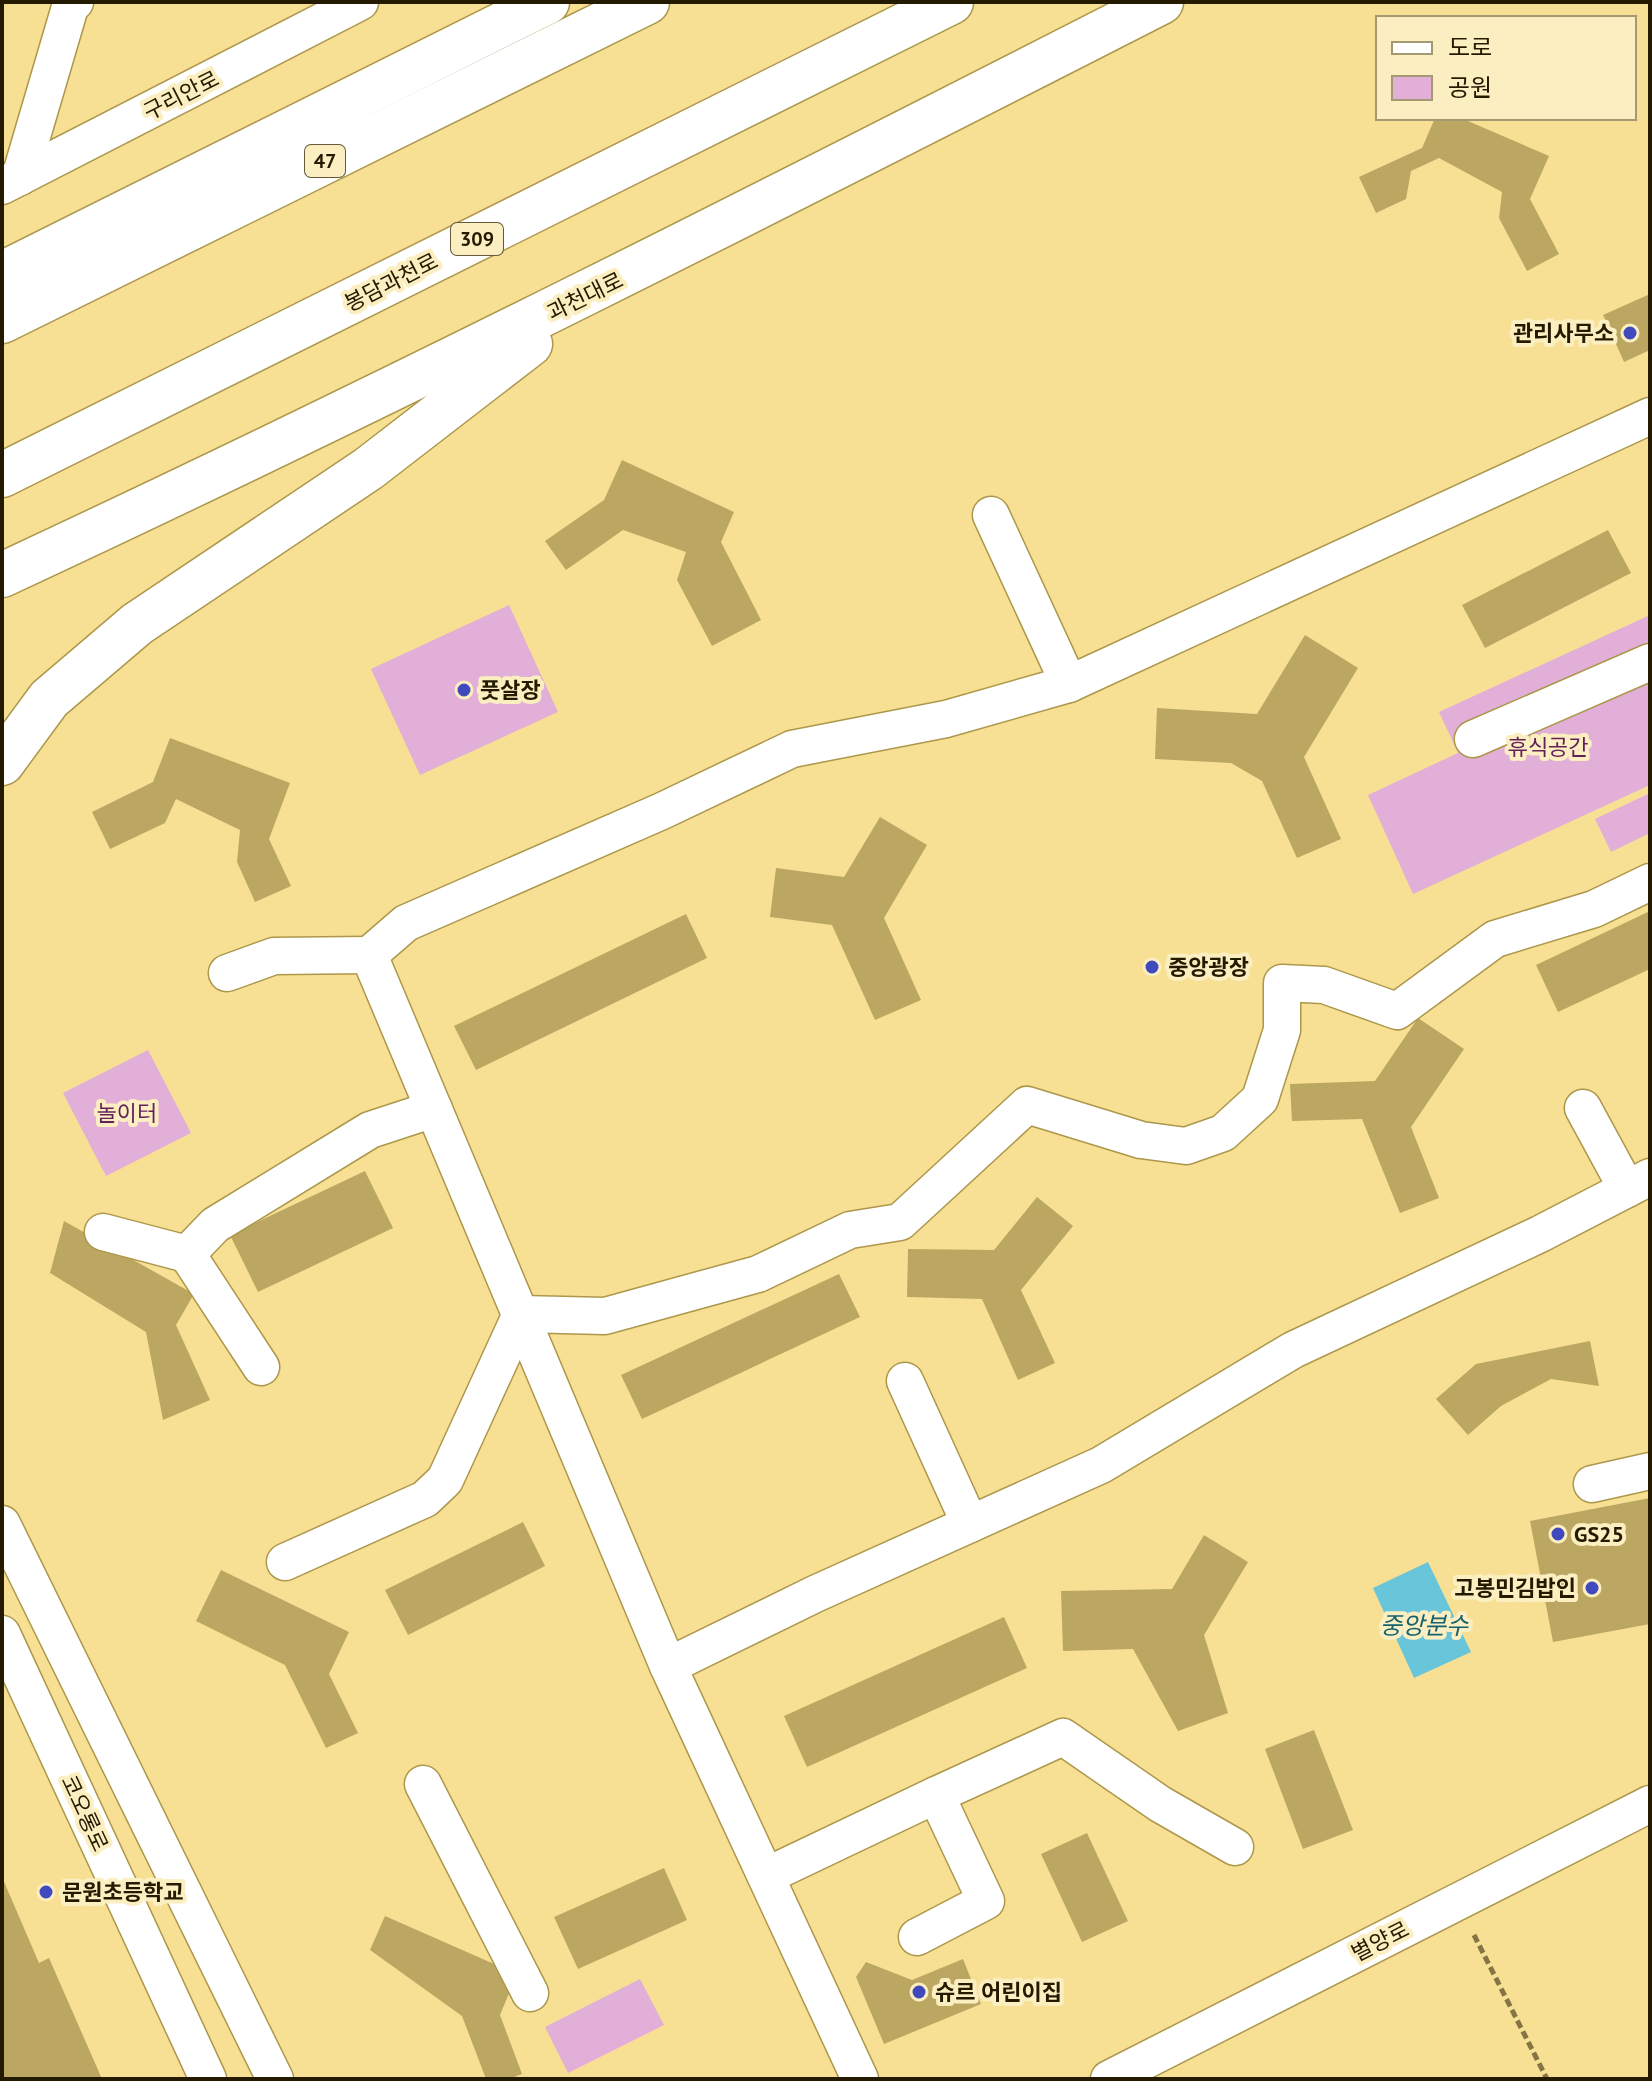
<svg xmlns="http://www.w3.org/2000/svg" width="1652" height="2081" viewBox="0 0 1652 2081" font-family="'PT Sans','Noto Sans KR',sans-serif">
  <style>
    .green { fill: #e1afd7 }
    .water { fill: #69c5d9 }
    .building { fill: #bba762 }
    .lines { fill: none; stroke-linecap: round; stroke-linejoin: round }
    .minor-casing { stroke: #ac974b; stroke-width: 39 }
    .highway-casing { stroke: #ac974b; stroke-width: 47 }
    .path { stroke: #847543; stroke-width: 5; stroke-dasharray: 8 4; stroke-linecap: butt }
    .minor { stroke: #fff; stroke-width: 36 }
    .highway { stroke: #fff; stroke-width: 44 }
    .poi-dot { fill: #404abe; stroke: #fbeec1; stroke-width: 3 }
    .labels { text-anchor: middle; stroke-width: 8; stroke-linejoin: round; paint-order: stroke }
    .shield { fill: #fbeec1; stroke: #645a3a; stroke-width: 2 }
    .shield-label { font-size: 20px; font-weight: bold; fill: #231a00 }
    .street-label { font-size: 22px; fill: #231a00; stroke: #fbeec1 }
    .poi-label { font-size: 22px; font-weight: bold; fill: #231a00; stroke: #fbeec1; text-anchor: start }
    .park-label { font-size: 22px; fill: #631f5a; stroke: #fbeec1 }
    .water-label { font-size: 24px; font-style: italic; fill: #14616f; stroke: #fbeec1 }
  </style>
  <rect width="100%" height="100%" fill="#f7e093"/>
  <g class="green">
    <path d="M509,605L558,712L420,775L371,669Z"/>
    <path d="M1650,615V785L1413,894L1368,795L1458,753L1439,712Z"/>
    <path d="M1650,793V833L1611,852L1595,819Z"/>
    <path d="M148,1050L191,1133L106,1176L63,1093Z"/>
    <path d="M640,1979L664,2025L568,2073L545,2027Z"/>
  </g>
  <path class="water" d="M1428,1562L1471,1652L1414,1678L1373,1588Z"/>
  <g class="building">
    <path d="M1435,118H1461L1549,156L1530,199L1559,254L1527,271L1499,218L1502,192L1439,158L1411,171L1406,199L1376,213L1359,177L1422,148Z"/>
    <path d="M1650,294V350L1624,362L1603,315Z"/>
    <path d="M622,460L734,512L721,542L761,620L712,646L677,580L686,552L623,530L566,570L545,541L604,500Z"/>
    <path d="M1608,530L1631,573L1485,648L1462,605Z"/>
    <path d="M1305,635L1358,668L1304,757L1341,839L1297,858L1262,781L1231,763L1155,759L1157,708L1257,714Z"/>
    <path d="M170,738L290,783L269,839L291,886L255,902L237,862L240,830L176,799L165,823L110,849L92,812L153,782Z"/>
    <path d="M880,817L927,845L884,918L921,1000L875,1020L832,925L770,917L776,868L844,877Z"/>
    <path d="M1650,911V969L1558,1012L1536,965Z"/>
    <path d="M686,914L707,958L476,1070L454,1026Z"/>
    <path d="M1418,1018L1464,1049L1411,1127L1439,1198L1400,1213L1362,1119L1292,1121L1290,1084L1375,1081Z"/>
    <path d="M365,1171L393,1228L258,1292L230,1235Z"/>
    <path d="M1037,1197L1073,1226L1021,1290L1055,1363L1018,1380L982,1299L907,1297L908,1249L994,1250Z"/>
    <path d="M64,1221L194,1294L176,1325L210,1400L163,1420L146,1332L50,1273Z"/>
    <path d="M839,1274L860,1317L642,1419L621,1375Z"/>
    <path d="M1590,1341L1599,1386L1551,1379L1501,1406L1468,1435L1436,1399L1476,1364Z"/>
    <path d="M1650,1498V1624L1553,1642L1530,1521Z"/>
    <path d="M523,1522L545,1566L408,1635L385,1590Z"/>
    <path d="M1204,1535L1248,1562L1204,1635L1228,1713L1178,1731L1133,1649L1063,1651L1061,1591L1172,1589Z"/>
    <path d="M221,1570L349,1632L329,1674L358,1733L326,1748L285,1665L196,1621Z"/>
    <path d="M1004,1617L1027,1668L807,1767L784,1716Z"/>
    <path d="M1314,1730L1353,1830L1303,1849L1265,1749Z"/>
    <path d="M1087,1833L1128,1921L1082,1942L1041,1854Z"/>
    <path d="M664,1868L687,1920L578,1969L554,1917Z"/>
    <path d="M2,1877L39,1963L49,1958L102,2079H2Z"/>
    <path d="M385,1916L517,1974L500,2015L522,2074L509,2079H486L462,2016L370,1950Z"/>
    <path d="M963,1959L981,2004L884,2044L856,1977L866,1962L912,1980Z"/>
  </g>
  <g class="lines">
    <defs>
      <g id="minor">
        <path d="M20,177L70,7L75,2"/>
        <path d="M2,186L360,2"/>
        <path d="M991,515L1069,684"/>
        <path d="M1473,739L1650,662"/>
        <path d="M227,973L274,956L369,955"/>
        <path d="M1583,1108L1627,1189"/>
        <path d="M103,1232L187,1254L215,1225L370,1130L434,1109"/>
        <path d="M187,1254L261,1367"/>
        <path d="M905,1381L970,1524"/>
        <path d="M1592,1484L1650,1471"/>
        <path d="M2,1524L275,2079"/>
        <path d="M285,1562L425,1499L445,1480L521,1314L605,1316L758,1274L850,1230L900,1222L1027,1105L1141,1140L1186,1146L1223,1133L1260,1099L1282,1030V983L1324,985L1397,1011L1495,939L1594,909L1650,882"/>
        <path d="M2,1634L208,2079"/>
        <path d="M668,1666L815,1594L1101,1465L1293,1350L1540,1234L1650,1177"/>
        <path d="M423,1784L530,1993"/>
        <path d="M936,1795L1063,1737L1160,1804L1235,1847"/>
        <path d="M766,1876L936,1795L986,1901L917,1937"/>
        <path d="M860,2079L668,1666L369,955L406,923L662,811L792,749L946,719L1069,684L1650,416"/>
        <path d="M1109,2079L1650,1804"/>
      </g>
      <g id="highway">
        <path d="M2,274L547,2"/>
        <path d="M2,321L647,2"/>
        <path d="M2,475L951,2"/>
        <path d="M2,575C393,393 777,198 1161,2"/>
        <path d="M2,763L49,699L137,624L368,469L530,344"/>
      </g>
    </defs>
    <use href="#minor" class="minor-casing"/>
    <use href="#highway" class="highway-casing"/>
    <path class="path" d="M1474,1935L1547,2079"/>
    <use href="#minor" class="minor"/>
    <use href="#highway" class="highway"/>
  </g>
  <g class="poi-dot">
    <circle cx="1630" cy="333" r="8"/>
    <circle cx="464" cy="690" r="8"/>
    <circle cx="1152" cy="967" r="8"/>
    <circle cx="1558" cy="1534" r="8"/>
    <circle cx="1592" cy="1588" r="8"/>
    <circle cx="46" cy="1892" r="8"/>
    <circle cx="919" cy="1992" r="8"/>
  </g>
  <g class="labels">
    <g class="shield">
      <rect x="305" y="145" width="40" height="32" rx="6"/>
      <rect x="451" y="223" width="52" height="32" rx="6"/>
    </g>
    <g class="shield-label">
      <text x="325" y="168">47</text>
      <text x="477" y="246">309</text>
    </g>
    <g class="street-label">
      <text transform="translate(181 95) rotate(-27)" y="8">구리안로</text>
      <text transform="translate(391 282) rotate(-27)" y="8">봉담과천로</text>
      <text transform="translate(585 296) rotate(-26)" y="8">과천대로</text>
      <text transform="translate(85 1813) rotate(65)" y="8">코오롱로</text>
      <text transform="translate(1380 1941) rotate(-27)" y="8">별양로</text>
    </g>
    <g class="poi-label">
      <text x="1614" y="341" text-anchor="end">관리사무소</text>
      <text x="480" y="698">풋살장</text>
      <text x="1168" y="975">중앙광장</text>
      <text x="1574" y="1542">GS25</text>
      <text x="1576" y="1596" text-anchor="end">고봉민김밥인</text>
      <text x="62" y="1900">문원초등학교</text>
      <text x="935" y="2000">슈르 어린이집</text>
    </g>
    <g class="park-label">
      <text x="1548" y="755">휴식공간</text>
      <text x="127" y="1121">놀이터</text>
    </g>
    <g class="water-label">
      <text x="1424" y="1634">중앙분수</text>
    </g>
  </g>
  <rect width="1652" height="2081" fill="none" stroke="#231a00" stroke-width="8"/>
  <rect x="1376" y="16" width="260" height="104" fill="#fbeec1" stroke="#a59974" stroke-width="2"/>
  <rect x="1392" y="42" width="40" height="12" fill="#ffffff" stroke="#a59974" stroke-width="2"/>
  <text x="1448" y="56" font-size="24" fill="#231a00">도로</text>
  <rect x="1392" y="76" width="40" height="24" fill="#e1afd7" stroke="#a59974" stroke-width="2"/>
  <text x="1448" y="96" font-size="24" fill="#231a00">공원</text>
</svg>
